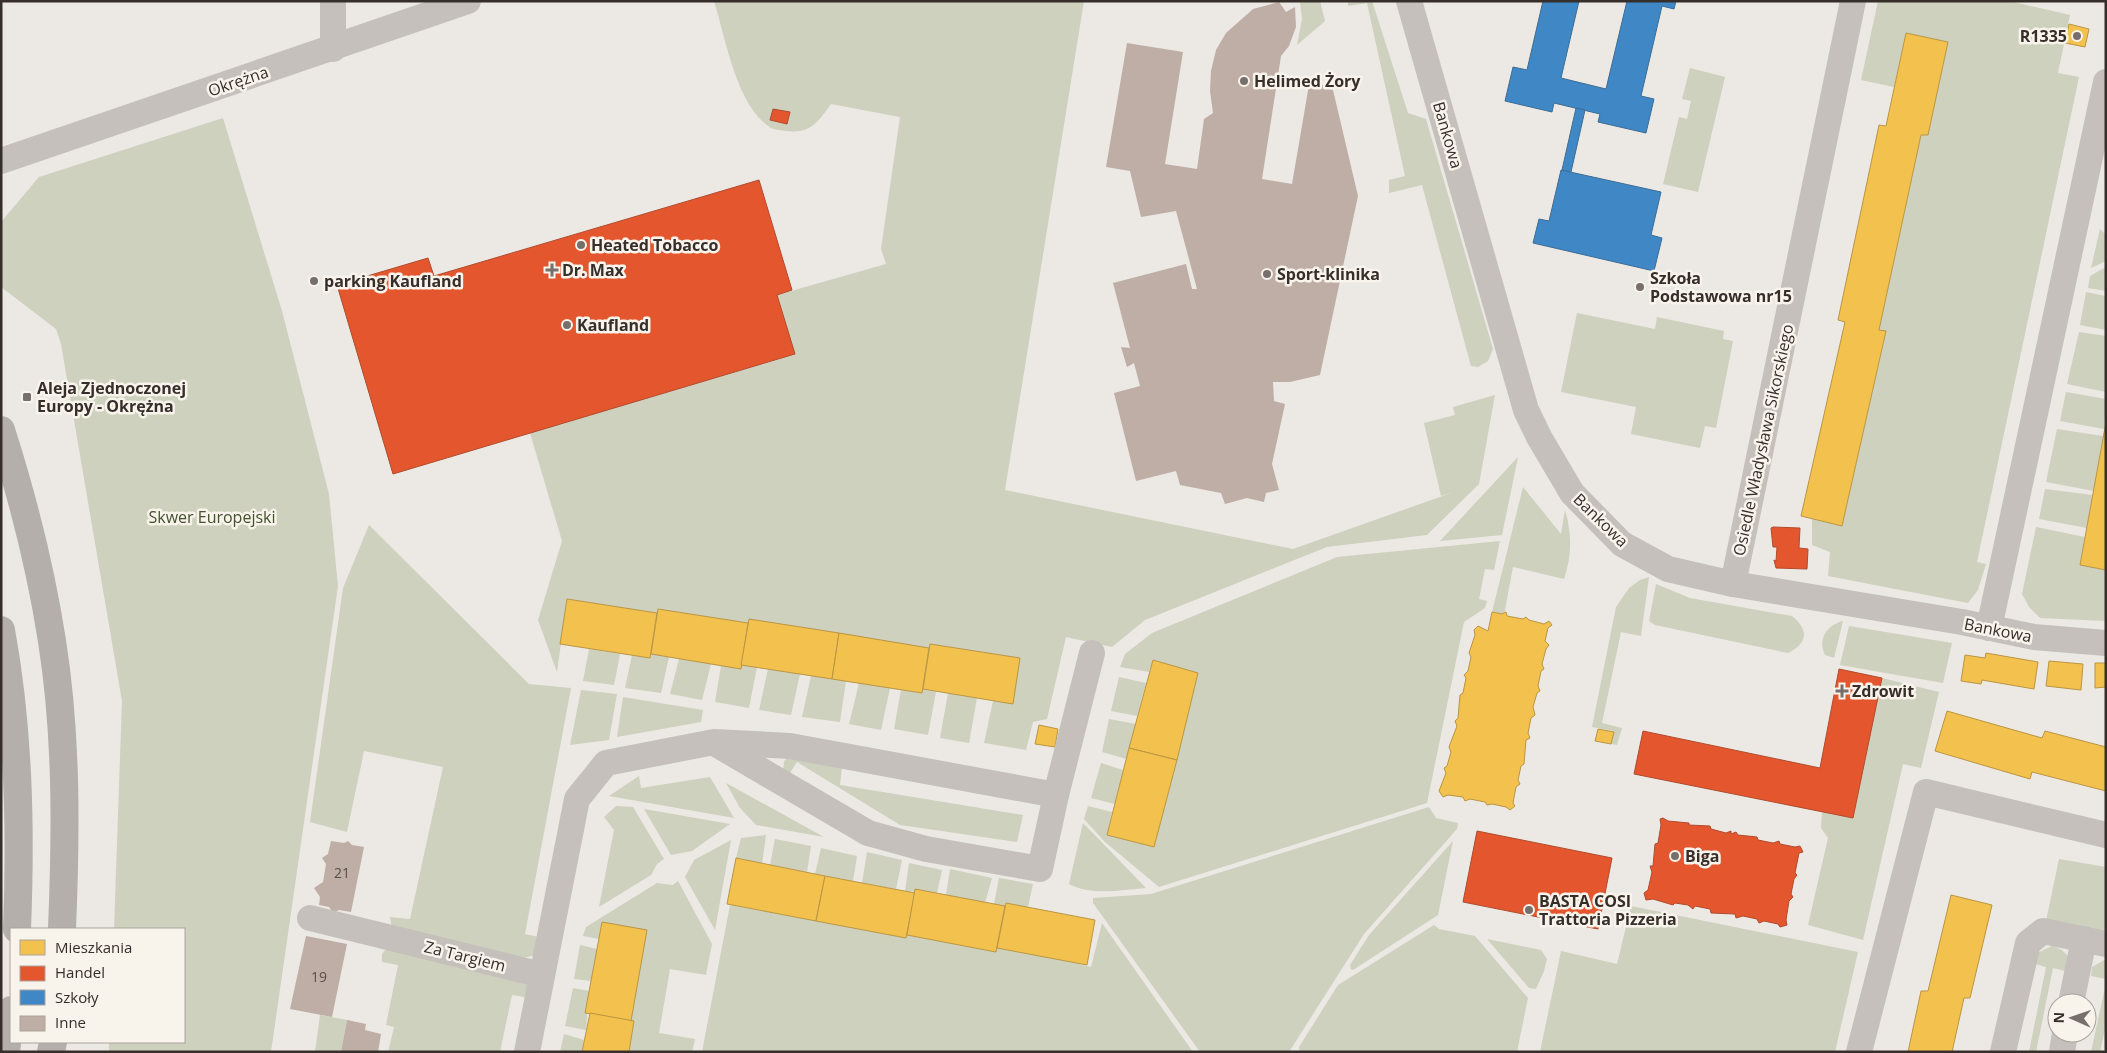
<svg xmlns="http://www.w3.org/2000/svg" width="2107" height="1053" viewBox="0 0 2107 1053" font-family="'Open Sans',sans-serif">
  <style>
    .green { fill: #cdd1be }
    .homes { fill: #f2c14e; stroke: #ba9543 }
    .shops { fill: #e4572e; stroke: #b04b2d }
    .schools { fill: #3f88c5; stroke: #3c6d96 }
    .building { fill: #beaea6 }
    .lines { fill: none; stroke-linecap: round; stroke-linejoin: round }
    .minor { stroke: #c5c0bc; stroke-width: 26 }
    .major { stroke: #b4afab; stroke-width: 28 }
    .poi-dot { fill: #766f6b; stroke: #f8f3eb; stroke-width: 2 }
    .labels { text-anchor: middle; stroke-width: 5; stroke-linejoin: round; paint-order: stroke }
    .number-label { font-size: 14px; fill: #584e49 }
    .poi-label { font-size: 16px; font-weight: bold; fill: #362e2a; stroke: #f8f3eb; text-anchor: start }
    .street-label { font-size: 16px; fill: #362e2a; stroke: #f8f3eb }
    .park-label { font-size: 16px; fill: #445230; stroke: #f8f3eb }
  </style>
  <rect width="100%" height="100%" fill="#ece8e3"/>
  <g class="green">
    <path d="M714,1H1084L1005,490L1293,549L1454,492L1441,496L1424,423L1455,415L1453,407L1495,395L1479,484L1427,535L1327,547L1145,620L1112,647L1066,637L1047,719L1033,722L1026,750L984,743L993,701L1020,658L930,644L929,648L749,620L748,623L658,609L657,613L567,599L557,672L538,620L562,541L530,433L794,355L777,295L886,264L881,249L900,117L831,104C818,122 811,134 786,131C782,130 775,130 771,128C736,106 726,39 714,1Z"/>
    <path d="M1320,1L1325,21L1297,45L1302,19L1300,2Z"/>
    <path d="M1348,1H1372L1408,113L1426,119L1493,349L1488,361L1478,367L1471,366L1422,185L1389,193V180L1405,176L1367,3L1348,6Z"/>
    <path d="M1878,1H2009L2070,15L2058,73L2079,77L1977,562L1986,564L1978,590L1968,603L1828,576L1830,552L1812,545V519L1842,526L1886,332L1879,330L1921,135H1928L1948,42L1906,33L1894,87L1861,80Z"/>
    <path d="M1690,68L1725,77L1698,192L1663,184L1679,117L1687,119L1691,101L1682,99Z"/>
    <path d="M223,118L282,311L329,494L338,586L271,1052H109V1042H184V929H114L122,701L61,344L56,329L1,287V222L39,177Z"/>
    <path d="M2100,229L2106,235V261L2091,268Z"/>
    <path d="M2106,267V291L2088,288L2090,276Z"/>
    <path d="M2086,292L2106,296V330L2080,325Z"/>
    <path d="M1577,313L1655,329L1657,317L1724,331L1723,339L1733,341L1716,428L1705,426L1700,448L1631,434L1636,407L1561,392Z"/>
    <path d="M2079,332L2106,336V392L2067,384Z"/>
    <path d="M2066,392L2106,399L2104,429L2060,421Z"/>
    <path d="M2057,429L2103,436L2094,491L2046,482Z"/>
    <path d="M1518,457L1502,535L1440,541Z"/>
    <path d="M1523,487L1561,534L1565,510C1572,533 1572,556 1564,579L1513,567L1504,615L1492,612Z"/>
    <path d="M2045,489L2093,495L2087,528L2039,519Z"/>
    <path d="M369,525L529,684L571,688L525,934L539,937L538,951L532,956L522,958L392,929L390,917L410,919L443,767L364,751L347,832L310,822L343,588Z"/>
    <path d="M2036,527L2085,537L2080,565L2106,570V621L2040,618L2029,607L2022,594Z"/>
    <path d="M1500,541L1494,570L1485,569L1479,599L1487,601L1485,608L1464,622L1427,803L1159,887L1105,842L1084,819L1088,806L1112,812L1107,835L1154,847L1198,673L1153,660L1149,672L1120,667L1125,654L1152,633L1337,557Z"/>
    <path d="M1649,577L1641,636L1621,632L1602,723L1622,728L1617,745L1611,744L1613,731L1592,727L1616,607L1629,588L1640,580Z"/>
    <path d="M1656,584L1690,598L1792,616C1809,630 1808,643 1788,653L1655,625L1649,621Z"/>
    <path d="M1843,621L1834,658L1825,655C1817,639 1827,625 1843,621Z"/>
    <path d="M1849,626L1952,643L1943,683L1840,665Z"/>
    <path d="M589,649L620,654L614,685L583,681Z"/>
    <path d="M651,654L669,657L661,693L625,688L632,655L650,658Z"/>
    <path d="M679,659L711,664L702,700L670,694Z"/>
    <path d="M741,665L757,667L749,708L715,702L721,666Z"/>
    <path d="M768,669L800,674L791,715L759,710Z"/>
    <path d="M811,676L846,681L840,722L802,717Z"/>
    <path d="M1119,677L1146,683L1137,716L1111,711Z"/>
    <path d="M1882,678L1939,692L1921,768L1903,764L1863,940L1808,925L1828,838L1821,828L1822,812L1853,818Z"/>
    <path d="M859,683L890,688L881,730L849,724Z"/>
    <path d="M923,689L936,692L928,735L894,729L901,690L921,693Z"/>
    <path d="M581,690L617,694L609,740L570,745Z"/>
    <path d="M948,693L977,698L969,743L940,738Z"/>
    <path d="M623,697L703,710L701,722L617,737Z"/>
    <path d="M1109,719L1136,724L1127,759L1102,752Z"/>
    <path d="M790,756L842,767L840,785L1023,815L1017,842L900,825L797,762L788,776L783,773L784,761Z"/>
    <path d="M1101,763L1123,770L1115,804L1091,798Z"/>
    <path d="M639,776L641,788L710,777L734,818L609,796Z"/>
    <path d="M726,783L824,837L756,825L740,808Z"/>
    <path d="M616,806L633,807L664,859L657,864L651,875L599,907L614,830L604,817Z"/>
    <path d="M1429,807L1436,818L1458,823L1457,829L1364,934L1289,1052H1200L1093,903V898L1151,894Z"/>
    <path d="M644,809L730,824L692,851L671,855Z"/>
    <path d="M1083,823L1146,888C1121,890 1092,896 1069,884Z"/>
    <path d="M766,835L762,864L736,858L741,838Z"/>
    <path d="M775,839L811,846L807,872L770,865Z"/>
    <path d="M731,840L715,930L685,877L694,860Z"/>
    <path d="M1453,841L1438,915L1353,970L1351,969L1350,965L1369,935Z"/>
    <path d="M821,848L857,856L853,881L815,874Z"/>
    <path d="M867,852L902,860L896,889L862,883Z"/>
    <path d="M2059,859L2106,867V933L2046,921Z"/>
    <path d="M909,863L942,870L937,893L905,891Z"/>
    <path d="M950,869L992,878L985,903L946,895Z"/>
    <path d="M999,878L1033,884L1028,907L1006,903L1005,907L994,904Z"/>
    <path d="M678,881L712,944L706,975L670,969L659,1033L695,1039L692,1052H629L634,1022L631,1021L602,922L599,939L583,936L586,927L657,883L673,885Z"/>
    <path d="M730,905L906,938L907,935L996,952L998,945L1091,967L1102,923L1193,1052H702Z"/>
    <path d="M1631,906L1858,952L1835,1052H1540L1561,951L1617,964Z"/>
    <path d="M1434,925L1439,929L1475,936L1528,998L1517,1052H1300L1299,1047L1338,985Z"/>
    <path d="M1487,939L1541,950L1547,959L1544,971L1536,989L1529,988Z"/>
    <path d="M580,945L597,949L591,981L574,979Z"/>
    <path d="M2052,946C2064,949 2067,954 2072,964L2069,972L2053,968L2036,1052H2029L2046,967L2031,963L2033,955Z"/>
    <path d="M386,949L527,984L530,998L512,995L500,1052H388L394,1027L386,1025L398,965L382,962V954Z"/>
    <path d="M2106,959V979L2091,976L2092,967Z"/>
    <path d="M2106,983V1025L2100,1052H2091Z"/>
    <path d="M573,988L589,991L586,1030L565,1026Z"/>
    <path d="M320,1015L347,1020L341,1052H315Z"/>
    <path d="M564,1034L584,1040L582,1052H560Z"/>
  </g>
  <g class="homes">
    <path d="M2069,24L2089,29L2085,47L2065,43Z"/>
    <path d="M1906,33L1948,42L1928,135H1921L1879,330L1886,331L1842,526L1801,516L1845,322L1838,320L1874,149L1879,125L1886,126Z"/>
    <path d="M2106,422V570L2080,565Z"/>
    <path d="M567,599L657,613L650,658L560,644Z"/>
    <path d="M658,609L748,623L741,669L651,654Z"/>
    <path d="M1492,612L1502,614L1506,612L1507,616L1523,619L1526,617L1529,620L1544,624L1549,621L1552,625L1548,628L1545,641L1549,645L1546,649L1542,664L1544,669L1541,671L1538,686L1540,691L1537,693L1533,707L1535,715L1531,718L1528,733L1530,738L1526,740L1524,764L1521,766L1518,780L1520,784L1516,787L1513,803L1515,806L1510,810L1506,807L1492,804L1487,805L1485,802L1470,799L1465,801L1463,797L1448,795L1443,797L1439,791L1446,773L1444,768L1447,766L1451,752L1449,747L1457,726L1455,721L1458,718L1460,695L1463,693L1466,678L1464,675L1468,671L1471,657L1469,653L1475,635L1474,630L1478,626L1488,631Z"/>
    <path d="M749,619L839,633L832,679L741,665Z"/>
    <path d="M839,633L929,648L922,693L832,679Z"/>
    <path d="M930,644L1020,658L1013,704L923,689Z"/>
    <path d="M1986,653L2038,662L2034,689L1982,680L1981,684L1961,681L1965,655L1985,658Z"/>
    <path d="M1153,660L1198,673L1177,760L1129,748Z"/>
    <path d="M2049,661L2083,664L2081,690L2046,686Z"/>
    <path d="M2095,663H2106V687L2095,688Z"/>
    <path d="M1947,711L2042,738L2045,731L2106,747V791L2032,772L2030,779L1935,751Z"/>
    <path d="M1039,725L1058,729L1055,747L1035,744Z"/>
    <path d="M1598,729L1614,732L1611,744L1595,741Z"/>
    <path d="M1129,748L1177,760L1154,847L1107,835Z"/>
    <path d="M736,858L825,876L816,921L727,904Z"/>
    <path d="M825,876L915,893L906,938L816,921Z"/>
    <path d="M915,889L1005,906L996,952L907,935Z"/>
    <path d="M1951,895L1992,905L1970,998H1964L1952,1052H1908L1921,991H1928Z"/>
    <path d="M1006,903L1095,920L1087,965L997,948Z"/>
    <path d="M602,922L647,930L631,1021L585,1013Z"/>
    <path d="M590,1013L634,1021L629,1052H582Z"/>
  </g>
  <g class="shops">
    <path d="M773,109L790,112L787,124L770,120Z"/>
    <path d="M759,180L792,290L777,295L795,354L393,474L337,285L428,258L434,276Z"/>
    <path d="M1773,527L1800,528L1799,548L1808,549L1807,569L1776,568L1774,560L1776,561L1777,547H1773L1771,528Z"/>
    <path d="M1839,669L1882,678L1853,818L1634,774L1643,731L1820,768Z"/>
    <path d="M1663,818L1668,821L1689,823V825L1710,826L1711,829L1726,833L1731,831V834L1736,832L1738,835L1757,837L1758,840L1773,843L1779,841L1780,844L1795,847L1800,846L1803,852L1799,853L1795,873L1797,875L1794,879L1791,894L1793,897L1789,901L1786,920L1787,925L1780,927L1778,924L1764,921L1759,923L1757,919L1743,916L1736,918L1735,914L1711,913L1710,909L1695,906L1693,909L1688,905L1675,903L1673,905L1653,899L1646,900L1644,893L1648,890L1652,872L1650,866H1653L1655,844L1658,843L1661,825L1660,819Z"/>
    <path d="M1477,831L1612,858L1598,929L1463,902Z"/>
  </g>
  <g class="schools">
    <path d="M1543,1H1579L1561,78L1606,89L1627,1H1676L1674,9L1662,6L1641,96L1654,99L1646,133L1598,122L1600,114L1554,103L1552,112L1505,101L1513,67L1527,70Z"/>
    <path d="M1576,108L1585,110L1571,172L1562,170Z"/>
    <path d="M1561,170L1661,192L1651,235L1662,238L1654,271L1533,243L1539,219L1549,221Z"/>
  </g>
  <g class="building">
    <path d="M1279,2L1286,12L1295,7L1296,27L1289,46L1281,56L1262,179L1292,184L1310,79L1333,90L1358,196L1320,375L1290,382H1273L1274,401L1285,404L1272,464L1279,490L1266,493L1264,502L1247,498L1225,504L1221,493L1180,485L1176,471L1136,481L1114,393L1140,386L1134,363L1127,367L1121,347L1130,348L1113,283L1186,264L1192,289H1197L1176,211L1141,217L1130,171L1106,167L1127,43L1183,52L1165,164L1197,169L1204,119L1213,113L1210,91L1211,71L1216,50L1226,33L1253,9Z"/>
    <path d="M331,841L344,843L348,841L352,845L364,847L351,912L339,910L333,913L329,907L319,905L320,897L314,888L323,882L326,864L322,858L328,854Z"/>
    <path d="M306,936L347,944L332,1017L290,1009Z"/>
    <path d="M347,1020L366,1024L365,1030L381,1034L378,1052H341Z"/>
  </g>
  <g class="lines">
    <g class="minor">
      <path d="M1409,1L1526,410L1539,437L1572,493L1622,544L1668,569L1733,584L1962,622L2034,637L2106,643"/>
      <path d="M333,49V1"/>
      <path d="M1,161L468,1"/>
      <path d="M1733,584L1853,1"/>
      <path d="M1989,628L2106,82"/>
      <path d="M716,744L868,833L926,849L1040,869L1056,795"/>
      <path d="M310,918L542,975"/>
      <path d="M2071,1003L2084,939"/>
      <path d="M527,1052L577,799L606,763L714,742L790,746L1056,795L1092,653"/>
      <path d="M1859,1052L1926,792L2106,835"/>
      <path d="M2003,1052L2028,943L2043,931L2106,944"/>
      <path d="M2062,1052L2065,1033"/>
    </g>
    <g class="major">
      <path d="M1,430C23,499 41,570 52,641C67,736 66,833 62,929"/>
      <path d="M1,630C19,729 21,829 17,929"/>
      <path d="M6,1052L11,1010"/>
      <path d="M51,1052L53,1042"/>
    </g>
  </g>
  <g class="poi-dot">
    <circle cx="2077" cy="36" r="5"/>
    <circle cx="1244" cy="81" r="5"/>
    <circle cx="581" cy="245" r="5"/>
    <path d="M549.5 262.5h5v5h5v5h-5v5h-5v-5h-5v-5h5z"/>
    <circle cx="1267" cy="274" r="5"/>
    <circle cx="314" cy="281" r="5"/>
    <circle cx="1640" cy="287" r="5"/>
    <circle cx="567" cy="325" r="5"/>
    <rect x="22" y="392" width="10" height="10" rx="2.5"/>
    <path d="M1839.5 683.5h5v5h5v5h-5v5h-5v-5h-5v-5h5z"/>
    <circle cx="1675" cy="856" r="5"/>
    <circle cx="1529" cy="910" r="5"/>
  </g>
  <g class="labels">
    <g class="number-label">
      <text x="342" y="878">21</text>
      <text x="319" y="982">19</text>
    </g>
    <g class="poi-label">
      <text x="2067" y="42" text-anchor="end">R1335</text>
      <text x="1254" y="87">Helimed Żory</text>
      <text x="591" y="251">Heated Tobacco</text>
      <text x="562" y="276">Dr. Max</text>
      <text x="1277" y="280">Sport-klinika</text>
      <text x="1650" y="284">Szkoła<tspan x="1650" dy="18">Podstawowa nr15</tspan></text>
      <text x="324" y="287">parking Kaufland</text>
      <text x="577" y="331">Kaufland</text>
      <text x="37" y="394">Aleja Zjednoczonej<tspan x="37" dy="18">Europy - Okrężna</tspan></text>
      <text x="1852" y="697">Zdrowit</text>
      <text x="1685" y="862">Biga</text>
      <text x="1539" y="907">BASTA COSI<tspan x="1539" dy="18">Trattoria Pizzeria</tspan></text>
    </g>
    <g class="street-label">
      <text transform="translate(238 81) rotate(-19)" y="6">Okrężna</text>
      <text transform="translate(1448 135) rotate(74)" y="6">Bankowa</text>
      <text transform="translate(1763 440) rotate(-78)" y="6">Osiedle Władysława Sikorskiego</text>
      <text transform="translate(1601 520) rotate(44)" y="6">Bankowa</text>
      <text transform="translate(1998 630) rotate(11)" y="6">Bankowa</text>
      <text transform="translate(465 956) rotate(14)" y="6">Za Targiem</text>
    </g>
    <g class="park-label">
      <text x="212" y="523">Skwer Europejski</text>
    </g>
  </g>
  <rect width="2107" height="1053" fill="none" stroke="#362e2a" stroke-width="5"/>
  <rect x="10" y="928" width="175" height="115" fill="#f8f3eb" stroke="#aaa49e"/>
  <rect x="20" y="940" width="25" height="15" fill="#f2c14e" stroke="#aaa49e"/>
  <text x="55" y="953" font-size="15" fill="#362e2a">Mieszkania</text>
  <rect x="20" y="966" width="25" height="15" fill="#e4572e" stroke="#aaa49e"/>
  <text x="55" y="978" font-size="15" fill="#362e2a">Handel</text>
  <rect x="20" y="990" width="25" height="15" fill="#3f88c5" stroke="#aaa49e"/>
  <text x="55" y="1003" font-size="15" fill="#362e2a">Szkoły</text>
  <rect x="20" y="1016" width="25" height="15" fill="#beaea6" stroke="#aaa49e"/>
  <text x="55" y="1028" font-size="15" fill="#362e2a">Inne</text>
  <g transform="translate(2072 1018) rotate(272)"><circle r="24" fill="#f8f3eb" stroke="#aaa49e"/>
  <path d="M0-4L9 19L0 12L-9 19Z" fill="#766f6b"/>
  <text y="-8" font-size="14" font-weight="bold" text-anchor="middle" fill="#362e2a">N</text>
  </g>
</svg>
